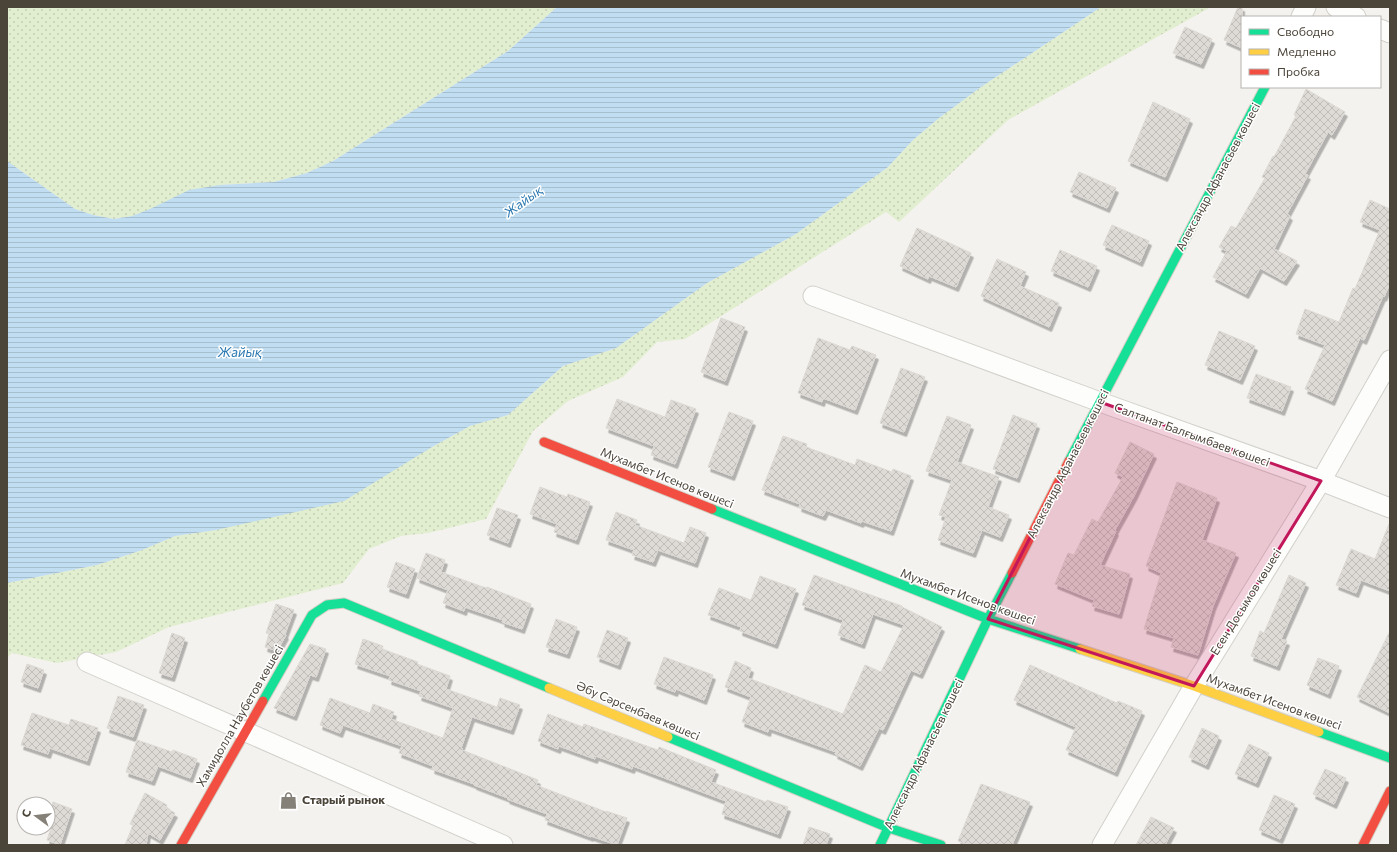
<svg xmlns="http://www.w3.org/2000/svg" width="1397" height="852" viewBox="0 0 1397 852" font-family="Commissioner,sans-serif">
  <style>
    .grass { fill: url(#grass-dots) }
    .water { fill: url(#water-rules) }
    .building { fill: url(#building-cross-hatch); stroke: #dcd9d4; filter: url(#shadow) }
    .lines { fill: none; stroke-linecap: round; stroke-linejoin: round }
    .street-casing { stroke: #d2d0cb; stroke-width: 21 }
    .fast-casing { stroke: #d3cfc5; stroke-width: 11 }
    .slow-casing { stroke: #d3cfc5; stroke-width: 11 }
    .jam-casing { stroke: #d3cfc5; stroke-width: 11 }
    .street { stroke: #fdfdfc; stroke-width: 19 }
    .fast { stroke: #16e098; stroke-width: 9 }
    .slow { stroke: #ffcf43; stroke-width: 9 }
    .jam { stroke: #f24e42; stroke-width: 9 }
    .marked { fill: #c2185b; fill-opacity: 0.2; stroke: #c2185b; stroke-width: 3; stroke-linejoin: round }
    .labels { text-anchor: middle; stroke-width: 3; stroke-linejoin: round; paint-order: stroke }
    .street-label { font-size: 12px; fill: #4b4439; stroke: #fff }
    .poi-label { font-size: 12px; font-weight: bold; fill: #4b4439; stroke: #fff; text-anchor: start }
    .water-label { font-size: 13px; font-style: italic; fill: #2e7ab2; stroke: #fff }
  </style>
  <defs>
    <pattern id="grass-dots" width="8" height="8" patternUnits="userSpaceOnUse"><rect width="8" height="8" fill="#e1eecf"/><path d="M2 2h.1M6 6h.1" fill="none" stroke="#c3cdb2" stroke-width="1.8" stroke-linecap="round"/></pattern>
    <pattern id="water-rules" width="6" height="5" patternUnits="userSpaceOnUse"><rect width="6" height="5" fill="#c0ddf1"/><path d="M0 2.5h6" fill="none" stroke="#a6bfcf"/></pattern>
    <pattern id="building-cross-hatch" width="8" height="8" patternUnits="userSpaceOnUse"><rect width="8" height="8" fill="#dedbd6"/><path d="M0 0l8 8M0 8l8-8" fill="none" stroke="#c0bdb8"/></pattern>
    <filter id="shadow"><feDropShadow dx="2.5" dy="4.5" stdDeviation="0" flood-color="#0004"/></filter>
  </defs>
  <rect width="100%" height="100%" fill="#f4f2ee"/>
  <g class="grass">
    <path d="M7,7H557L508,51L333,161L307,173L274,182L220,185L132,216L114,219L93,215L75,209L7,161Z"/>
    <path d="M1101,7H1211L1008,120L899,222L886,212L685,339L657,342L623,377L568,401L533,431L486,519L428,533L401,536L369,549L343,583L169,627L116,652L57,663L12,653L7,658V583L97,565L142,550L175,536L216,530L432,447L470,426L508,415L563,366L616,348L707,283L796,234L888,167L913,140L939,118L981,87Z"/>
  </g>
  <path class="water" d="M557,7H1101L981,87L939,118L913,140L888,167L796,234L707,283L616,348L563,366L508,415L470,426L432,447L344,501L216,530L175,536L142,550L97,565L7,583V161L75,209L93,215L114,219L132,216L150,209L189,190L220,185L274,182L307,173L333,161L508,51Z"/>
  <g class="building">
    <path d="M1238,7H1242V48L1224,40Z"/>
    <path d="M1185,27L1212,39L1201,64L1173,53Z"/>
    <path d="M1306,89L1345,112L1332,135L1328,132L1305,174L1308,175L1287,214L1290,216L1274,249L1297,261L1284,281L1260,268L1246,294L1213,277L1227,251L1219,247L1231,226L1236,228L1265,178L1262,177L1273,156L1274,157L1296,116L1294,115Z"/>
    <path d="M1153,102L1190,119L1165,177L1128,161Z"/>
    <path d="M1079,172L1116,188L1107,208L1070,192Z"/>
    <path d="M1370,200L1390,209V283L1384,297L1383,296L1364,340L1360,338L1332,401L1305,389L1325,345L1296,334L1305,309L1339,322L1353,288L1355,289L1380,230L1360,222Z"/>
    <path d="M1112,225L1149,241L1140,262L1103,245Z"/>
    <path d="M917,228L971,253L956,287L929,276L928,279L900,266Z"/>
    <path d="M1060,250L1097,266L1088,287L1051,271Z"/>
    <path d="M997,259L1026,272L1020,286L1059,303L1049,327L981,296Z"/>
    <path d="M721,318L745,327L725,381L701,372Z"/>
    <path d="M1219,331L1255,346L1240,380L1205,365Z"/>
    <path d="M818,338L850,350L852,346L876,355L855,410L823,398L822,402L798,393Z"/>
    <path d="M901,368L925,377L904,432L880,423Z"/>
    <path d="M1256,374L1291,387L1282,411L1247,398Z"/>
    <path d="M617,399L665,417L671,400L696,409L675,464L651,455L654,446L606,428Z"/>
    <path d="M729,412L753,421L732,476L708,467Z"/>
    <path d="M1013,415L1037,424L1017,478L993,469Z"/>
    <path d="M947,416L971,425L957,462L999,477L988,507L1009,515L1000,537L982,530L973,553L938,540L946,517L939,515L952,480L926,471Z"/>
    <path d="M783,436L807,444L806,447L855,465L857,459L892,472L893,469L911,476L891,531L862,521L861,523L826,510L823,516L799,507L800,504L762,490Z"/>
    <path d="M1130,442L1154,454L1134,496L1115,530L1116,531L1100,565L1130,574L1119,614L1092,606L1094,600L1055,584L1068,553L1074,555L1092,519L1098,522L1123,477L1115,473Z"/>
    <path d="M1177,482L1217,498L1202,540L1236,553L1213,606L1198,655L1171,647L1174,638L1144,629L1161,573L1146,566Z"/>
    <path d="M540,487L567,497L568,494L590,502L576,540L554,532L557,524L530,514Z"/>
    <path d="M497,508L518,515L508,543L487,535Z"/>
    <path d="M616,512L637,520L635,525L684,543L690,527L706,533L695,563L658,550L653,562L632,555L634,550L606,540Z"/>
    <path d="M1389,524L1390,591L1361,580L1356,593L1336,585L1351,549L1375,559Z"/>
    <path d="M426,553L445,560L441,572L486,588L487,587L531,604L522,629L502,622L503,620L465,607L464,611L443,603L448,590L417,578Z"/>
    <path d="M396,562L415,569L406,594L387,587Z"/>
    <path d="M814,575L902,606V607L942,627L920,674L911,670L883,730L879,728L860,766L835,754L836,752L769,728L768,732L742,722L751,697L725,687L735,661L751,668L748,678L843,714L865,665L881,672L904,625L873,614L862,644L838,635L843,620L802,605Z"/>
    <path d="M1289,575L1306,583L1281,639L1287,641L1277,666L1251,656L1260,631L1264,633Z"/>
    <path d="M760,576L796,589L775,644L740,631L741,627L708,615L719,588L751,600Z"/>
    <path d="M276,604L294,610L285,634L286,635L277,651L265,647L269,634L266,633Z"/>
    <path d="M556,619L577,627L567,654L546,647Z"/>
    <path d="M607,630L628,638L618,665L597,657Z"/>
    <path d="M1390,631V713L1357,697Z"/>
    <path d="M172,633L185,638L172,677L159,673Z"/>
    <path d="M363,639L383,646L382,649L418,662L417,664L450,676L446,689L497,707L500,698L520,705L511,730L472,717L461,748L463,749L462,750L538,780L536,785L606,812V811L627,818L617,845L591,836V837L545,820L547,814L507,799L508,798L474,785V784L432,769L433,766L399,753L402,746L343,725L340,733L320,725L330,698L370,713L373,704L394,712L391,719L443,738L453,708L419,696L421,691L389,680L390,676L355,664Z"/>
    <path d="M310,644L326,649L316,677L310,675L294,716L274,708Z"/>
    <path d="M664,657L713,675L704,700L676,689L675,692L654,684Z"/>
    <path d="M1318,658L1339,666L1328,694L1307,685Z"/>
    <path d="M27,664L44,670L38,688L21,682Z"/>
    <path d="M1030,665L1117,703L1118,701L1142,711L1115,772L1066,750L1076,727L1014,700Z"/>
    <path d="M118,696L144,705L133,737L107,728Z"/>
    <path d="M32,713L69,725L71,719L98,728L87,761L50,748L48,754L21,745Z"/>
    <path d="M548,714L583,727L584,724L658,750L659,747L716,770L711,782L766,802L767,800L788,807L778,834L722,814L726,801L633,766L632,769L596,756L595,759L559,746L558,749L538,741Z"/>
    <path d="M1202,728L1219,736L1206,765L1189,757Z"/>
    <path d="M137,740L172,752L173,750L197,759L190,778L158,766L152,781L126,772Z"/>
    <path d="M1249,744L1269,753L1256,783L1235,774Z"/>
    <path d="M1325,769L1346,778L1334,804L1313,794Z"/>
    <path d="M981,784L1030,802L1012,845H968L958,841Z"/>
    <path d="M145,793L167,805L166,808L175,813L160,840L148,833L146,845H125L133,825L130,824Z"/>
    <path d="M1274,795L1295,804L1280,839L1259,830Z"/>
    <path d="M53,802L72,809L60,845L47,840L52,825L48,823V818Z"/>
    <path d="M1151,817L1174,828L1165,845H1136Z"/>
    <path d="M809,827L830,834L826,845H803Z"/>
  </g>
  <g class="lines">
    <defs>
      <g id="street">
        <path d="M1336,7L1356,17"/>
        <path d="M1301,17L1306,7"/>
        <path d="M1380,29L1390,33"/>
        <path d="M813,296L1100,402L1321,481L1390,508"/>
        <path d="M87,662L503,845"/>
        <path d="M1102,845L1194,686L1321,481L1390,360"/>
      </g>
      <g id="fast">
        <path d="M1069,461L1265,87"/>
        <path d="M712,509L988,619L1080,649"/>
        <path d="M263,701L312,615L327,605L344,603L549,688"/>
        <path d="M1319,732L1390,758"/>
        <path d="M668,737L889,828L941,845"/>
        <path d="M880,845L988,619L1012,573"/>
      </g>
      <g id="slow">
        <path d="M1080,649L1194,686L1319,732"/>
        <path d="M549,688L668,737"/>
      </g>
      <g id="jam">
        <path d="M544,442L712,509"/>
        <path d="M1012,573L1069,461"/>
        <path d="M181,845L263,701"/>
        <path d="M1363,845L1390,791"/>
      </g>
    </defs>
    <use href="#street" class="street-casing"/>
    <use href="#fast" class="fast-casing"/>
    <use href="#slow" class="slow-casing"/>
    <use href="#jam" class="jam-casing"/>
    <use href="#street" class="street"/>
    <use href="#fast" class="fast"/>
    <use href="#slow" class="slow"/>
    <use href="#jam" class="jam"/>
  </g>
  <path class="marked" d="M1100,402L1321,481L1194,686L988,619Z"/>
  <defs>
    <symbol id="shop-bare" viewBox="-9 -9 18 18"><path d="M-5-2.5h2.3a2.7 3.5 0 0 1 5.4 0H5L5.5 6h-11ZM-1.5-2.5h3a1.5 2.3 0 0 0-3 0Z" fill="#868178" stroke="#fff" stroke-width="2.5" paint-order="stroke"/></symbol>
  </defs>
  <g fill-rule="evenodd">
    <use href="#shop-bare" x="276" y="788" width="25" height="25"/>
  </g>
  <g class="labels">
    <g class="street-label">
      <text transform="translate(1218 177) rotate(-62)" y="4">Александр Афанасьев көшесі</text>
      <text transform="translate(1192 435) rotate(20)" y="4">Салтанат Балғымбаев көшесі</text>
      <text transform="translate(1068 464) rotate(-63)" y="4">Александр Афанасьев көшесі</text>
      <text transform="translate(667 478) rotate(22)" y="4">Мухамбет Исенов көшесі</text>
      <text transform="translate(968 597) rotate(20)" y="4">Мухамбет Исенов көшесі</text>
      <text transform="translate(1246 602) rotate(-58)" y="4">Есен Досымов көшесі</text>
      <text transform="translate(1274 702) rotate(20)" y="4">Мухамбет Исенов көшесі</text>
      <text transform="translate(638 711) rotate(23)" y="4">Әбу Сәрсенбаев көшесі</text>
      <text transform="translate(240 716) rotate(-60)" y="4">Хамидолла Наубетов көшесі</text>
      <text transform="translate(924 754) rotate(-64)" y="4">Александр Афанасьев көшесі</text>
    </g>
    <g class="poi-label">
      <text x="302" y="804">Старый рынок</text>
    </g>
    <g class="water-label">
      <text transform="translate(523 201) rotate(-36)" y="5">Жайық</text>
      <text x="240" y="357">Жайық</text>
    </g>
  </g>
  <rect width="1397" height="852" fill="none" stroke="#4b4439" stroke-width="16"/>
  <rect x="1241" y="16" width="140" height="72" fill="#ffffff" stroke="#b7b4b0"/>
  <rect x="1249" y="29" width="20" height="6" fill="#16e098" stroke="#b7b4b0"/>
  <text x="1277" y="36" font-size="12" fill="#4b4439">Свободно</text>
  <rect x="1249" y="49" width="20" height="6" fill="#ffcf43" stroke="#b7b4b0"/>
  <text x="1277" y="56" font-size="12" fill="#4b4439">Медленно</text>
  <rect x="1249" y="69" width="20" height="6" fill="#f24e42" stroke="#b7b4b0"/>
  <text x="1277" y="76" font-size="12" fill="#4b4439">Пробка</text>
  <g transform="translate(36 816) rotate(285)"><circle r="19" fill="#ffffff" stroke="#b7b4b0"/>
  <path d="M0-3L7 15L0 10L-7 15Z" fill="#868178"/>
  <text y="-6" font-size="11" font-weight="bold" text-anchor="middle" fill="#4b4439">С</text>
  </g>
</svg>
